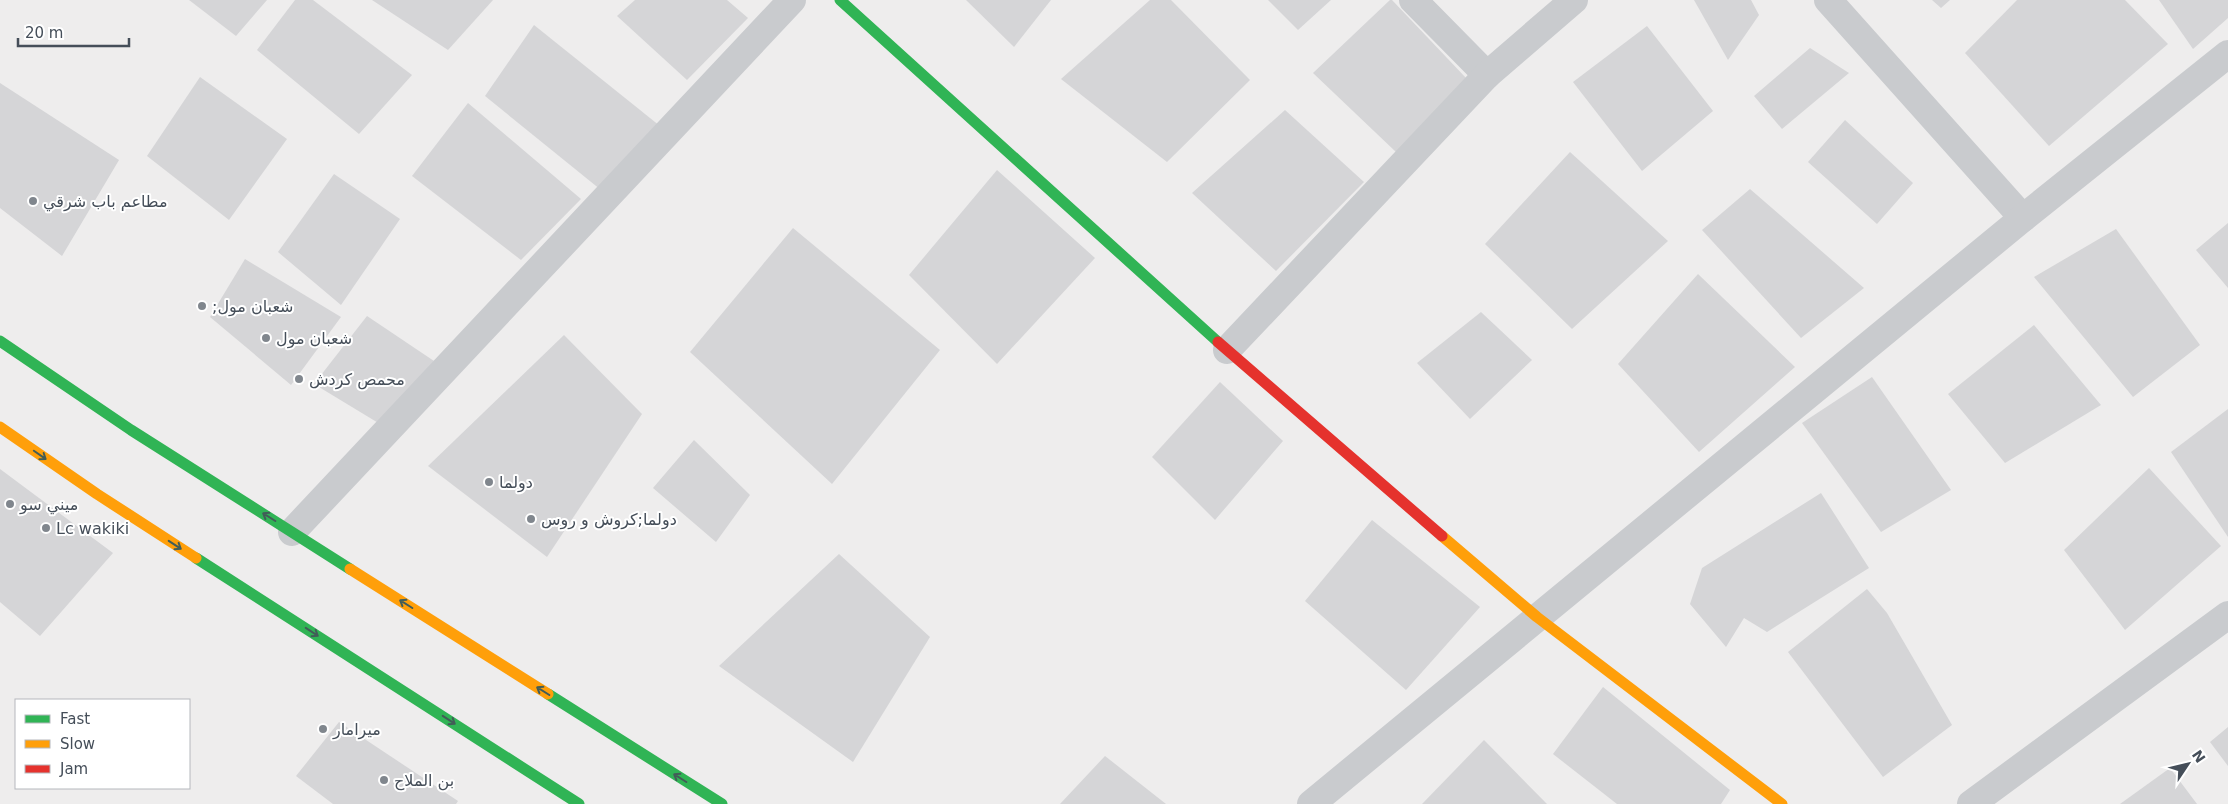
<svg xmlns="http://www.w3.org/2000/svg" width="2228" height="804" viewBox="0 0 2228 804" font-family="'DejaVu Sans',Vazirmatn,sans-serif">
  <style>
    .building { fill: #d5d5d7 }
    .lines { fill: none; stroke-linecap: round; stroke-linejoin: round }
    .street { stroke: #c9cbce; stroke-width: 28 }
    .fast { stroke: #30b455; stroke-width: 11 }
    .slow { stroke: #ff9f0a; stroke-width: 11 }
    .jam { stroke: #e5322d; stroke-width: 11 }
    .oneway { stroke: #425d58 }
    .poi-dot { fill: #80868d; stroke: #fff; stroke-width: 2 }
    .labels { text-anchor: middle; stroke-width: 4; stroke-linejoin: round; paint-order: stroke }
    .poi-label { font-size: 16px; fill: #454e59; stroke: #fff; text-anchor: start }
  </style>
  <rect width="100%" height="100%" fill="#eeeded"/>
  <g class="building">
    <path d="M189,0H267L236,36Z"/>
    <path d="M295,0H313L412,75L359,134L257,50Z"/>
    <path d="M372,0H493L448,50Z"/>
    <path d="M635,0H727L748,18L687,80L617,16Z"/>
    <path d="M966,0H1051L1014,47Z"/>
    <path d="M1150,0H1171L1250,80L1167,162L1061,79Z"/>
    <path d="M1268,0H1331L1298,30Z"/>
    <path d="M1390,0H1392L1466,78L1396,152L1313,73Z"/>
    <path d="M1694,0H1751L1759,15L1728,60Z"/>
    <path d="M1932,0H1950L1941,8Z"/>
    <path d="M2017,0H2125L2168,44L2049,146L1965,53Z"/>
    <path d="M2159,0H2228V18L2193,49Z"/>
    <path d="M534,25L660,126L601,190L485,96Z"/>
    <path d="M1647,26L1713,111L1642,171L1573,82Z"/>
    <path d="M1810,48L1849,73L1782,129L1754,96Z"/>
    <path d="M200,77L287,139L229,220L147,156Z"/>
    <path d="M0,83L119,160L62,256L0,208Z"/>
    <path d="M468,103L581,199L521,260L412,176Z"/>
    <path d="M1285,110L1364,182L1276,271L1192,193Z"/>
    <path d="M1845,120L1913,183L1877,224L1808,162Z"/>
    <path d="M1570,152L1668,241L1572,329L1485,244Z"/>
    <path d="M997,170L1095,258L997,364L909,275Z"/>
    <path d="M334,174L400,219L341,305L278,252Z"/>
    <path d="M1750,189L1864,288L1801,338L1702,230Z"/>
    <path d="M2228,223V288L2196,250Z"/>
    <path d="M793,228L940,350L832,484L690,352Z"/>
    <path d="M2116,229L2200,345L2133,397L2034,277Z"/>
    <path d="M245,259L341,317L291,385L210,317Z"/>
    <path d="M1698,274L1795,367L1699,452L1618,364Z"/>
    <path d="M1481,312L1532,360L1470,419L1417,363Z"/>
    <path d="M367,316L434,361L380,424L314,384Z"/>
    <path d="M2034,325L2101,405L2005,463L1948,394Z"/>
    <path d="M564,335L642,414L547,557L428,466Z"/>
    <path d="M1872,377L1951,490L1881,532L1802,423Z"/>
    <path d="M1220,382L1283,441L1215,520L1152,457Z"/>
    <path d="M2228,409V537L2171,452Z"/>
    <path d="M694,440L750,495L716,542L653,488Z"/>
    <path d="M2149,468L2221,546L2125,630L2064,550Z"/>
    <path d="M0,469L113,553L40,636L0,602Z"/>
    <path d="M1821,493L1869,568L1767,632L1744,618L1726,647L1690,604L1702,568Z"/>
    <path d="M1372,520L1480,607L1406,690L1305,601Z"/>
    <path d="M839,554L930,637L853,762L719,666Z"/>
    <path d="M1867,589L1887,613L1952,725L1883,777L1788,652Z"/>
    <path d="M1603,687L1730,790L1721,804H1617L1553,754Z"/>
    <path d="M339,722L458,801L456,804H333L296,776Z"/>
    <path d="M2228,727V766L2210,742Z"/>
    <path d="M1484,740L1547,804H1422Z"/>
    <path d="M1105,756L1166,804H1060Z"/>
    <path d="M2170,768L2197,804H2120Z"/>
  </g>
  <g class="lines">
    <g class="street">
      <path d="M1413,0L1487,75"/>
      <path d="M1828,0L2023,218"/>
      <path d="M1227,350L1487,75L1574,0"/>
      <path d="M292,532L792,0"/>
      <path d="M1311,804L2023,218L2228,54"/>
      <path d="M1971,804L2228,615"/>
    </g>
    <g class="fast">
      <path d="M840,0L1218,342"/>
      <path d="M0,341L131,430L350,569"/>
      <path d="M196,558L579,804"/>
      <path d="M548,694L722,804"/>
    </g>
    <g class="slow">
      <path d="M0,427L97,494L196,558"/>
      <path d="M1442,536L1537,617L1782,804"/>
      <path d="M350,569L548,694"/>
    </g>
    <path class="jam" d="M1218,342L1442,536"/>
  </g>
  <defs><path id="oneway-shaft" d="M-6 0H5M1.5-3L5.5 0L1.5 3" fill="none" stroke-width="1.6" stroke-linecap="round" stroke-linejoin="round" transform="scale(1.25)"/></defs>
  <g class="oneway">
    <use href="#oneway-shaft" transform="translate(40 455) rotate(35)"/>
    <use href="#oneway-shaft" transform="translate(269 517) rotate(-148)"/>
    <use href="#oneway-shaft" transform="translate(175 545) rotate(33)"/>
    <use href="#oneway-shaft" transform="translate(406 604) rotate(-148)"/>
    <use href="#oneway-shaft" transform="translate(312 632) rotate(33)"/>
    <use href="#oneway-shaft" transform="translate(543 691) rotate(-148)"/>
    <use href="#oneway-shaft" transform="translate(449 720) rotate(33)"/>
    <use href="#oneway-shaft" transform="translate(680 778) rotate(-148)"/>
  </g>
  <g class="poi-dot">
    <circle cx="33" cy="201" r="5"/>
    <circle cx="202" cy="306" r="5"/>
    <circle cx="266" cy="338" r="5"/>
    <circle cx="299" cy="379" r="5"/>
    <circle cx="489" cy="482" r="5"/>
    <circle cx="10" cy="504" r="5"/>
    <circle cx="531" cy="519" r="5"/>
    <circle cx="46" cy="528" r="5"/>
    <circle cx="323" cy="729" r="5"/>
    <circle cx="384" cy="780" r="5"/>
  </g>
  <g class="labels">
    <g class="poi-label">
      <text x="43" y="207">مطاعم باب شرقي</text>
      <text x="212" y="312">;شعبان مول</text>
      <text x="276" y="344">شعبان مول</text>
      <text x="309" y="385">محمص كردش</text>
      <text x="499" y="488">دولما</text>
      <text x="20" y="510">ميني سو</text>
      <text x="541" y="525">دولما;كروش و روس</text>
      <text x="56" y="534">Lc wakiki</text>
      <text x="333" y="735">ميرامار</text>
      <text x="394" y="786">بن الملاح</text>
    </g>
  </g>
  <rect x="15" y="699" width="175" height="90" fill="#ffffff" stroke="#b5b8bd"/>
  <rect x="25" y="715" width="25" height="8" fill="#30b455" stroke="#b5b8bd"/>
  <text x="60" y="724" font-size="15" fill="#454e59">Fast</text>
  <rect x="25" y="740" width="25" height="8" fill="#ff9f0a" stroke="#b5b8bd"/>
  <text x="60" y="749" font-size="15" fill="#454e59">Slow</text>
  <rect x="25" y="765" width="25" height="8" fill="#e5322d" stroke="#b5b8bd"/>
  <text x="60" y="774" font-size="15" fill="#454e59">Jam</text>
  <g transform="translate(2188 764) rotate(55)" stroke="#ffffff" stroke-width="4" paint-order="stroke">
  <path d="M0-4L9 19L0 12L-9 19Z" fill="#454e59"/>
  <text y="-8" font-size="14" font-weight="bold" text-anchor="middle" fill="#454e59">N</text>
  </g>
  <path d="M18 38v8h111v-8" fill="none" stroke="#454e59" stroke-width="2.5"/>
  <text x="25" y="38" font-size="15" fill="#454e59" stroke="#ffffff" stroke-width="4" paint-order="stroke">20 m</text>
</svg>
